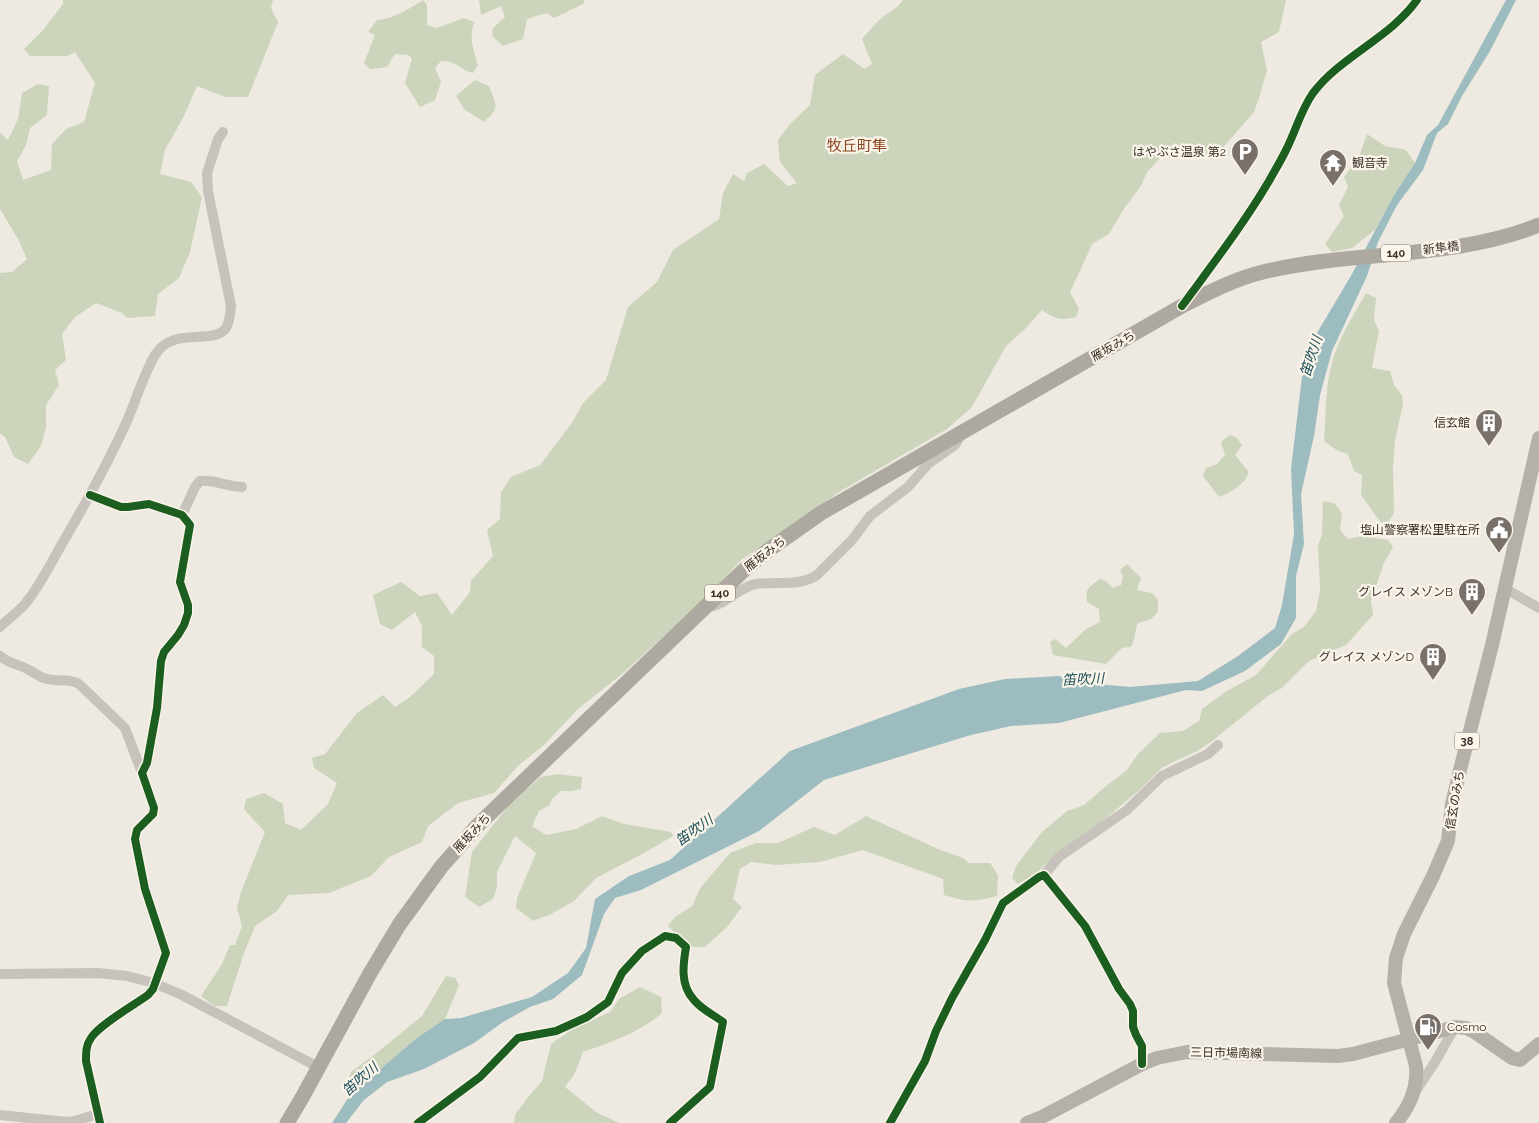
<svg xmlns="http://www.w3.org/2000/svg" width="1539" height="1123" viewBox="0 0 1539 1123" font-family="Raleway,'Noto Sans JP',sans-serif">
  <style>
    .green { fill: #ccd5bb }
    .water { fill: #9dbcbf }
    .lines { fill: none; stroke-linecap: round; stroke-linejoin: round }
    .minor { stroke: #c7c2bb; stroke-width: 10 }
    .major { stroke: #b6b0aa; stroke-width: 14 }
    .highway { stroke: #ada8a0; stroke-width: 15 }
    .cycleway-casing { stroke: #faf4e9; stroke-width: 11 }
    .cycleway { stroke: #1b5e20; stroke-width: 8 }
    .labels { text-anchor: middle; stroke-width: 4.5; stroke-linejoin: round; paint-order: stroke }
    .shield { fill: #faf4e9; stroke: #726a62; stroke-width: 1 }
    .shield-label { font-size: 11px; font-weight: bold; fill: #382f28 }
    .poi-label { font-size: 12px; fill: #382f28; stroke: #faf4e9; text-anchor: end }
    .street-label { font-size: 12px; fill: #382f28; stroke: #faf4e9 }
    .water-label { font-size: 14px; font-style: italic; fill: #1c505b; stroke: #faf4e9 }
    .quarter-label { font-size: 15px; fill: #8a441f; stroke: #faf4e9 }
  </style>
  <rect width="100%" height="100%" fill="#eeeae1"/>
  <g class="green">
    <path d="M63,0H273L271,8L278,22L248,97H225L197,86L184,116L165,150L160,174L191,182L202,197L190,252L179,278L158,294L155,316L127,318L122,313L96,303L75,317L62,334L66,360L55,370L59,385L46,405V427L41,446L28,464L14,457L5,437L0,433V273L12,272L27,259L18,239L0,209V133L8,140L18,119L22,93L38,84L49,86L47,115L30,128L26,145L17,161L23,180L51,170L52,144L66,129L84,122L95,83L75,52L67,56H30L24,49L43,30L63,4Z"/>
    <path d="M423,0L427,5V25L437,28L464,18L474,22C469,37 473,50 478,65L473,73C458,69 458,61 441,61L435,68L441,82L435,100L420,107L405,83L412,58L408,55L395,54L387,67L370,69L364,63L375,35L368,32L377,20C394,19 409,9 423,0Z"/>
    <path d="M479,0H585L583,4L554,18L547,13L527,19L523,39L503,46L493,37L492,29L505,17L501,6L481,15Z"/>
    <path d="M903,0H1286L1279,32L1261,42L1267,70L1259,98L1254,112L1213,159L1200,155L1174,143L1147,172L1141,186L1123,210L1109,234L1092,244L1091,247L1070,292L1079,309L1076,317C1059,321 1055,319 1042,310L1025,329L1006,346L972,407L947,429L839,492L784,532L742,559L706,598L622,674L578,709L543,746L519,765L494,793L458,803L428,826L422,842L389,857L371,876L329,893L288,895L277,911L255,926L243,956L227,1006H214L201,996L222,964L230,945H235L242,926L237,908L241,892L265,832L244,809L246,799L264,793L283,804L285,823L301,830L328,804L337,783L314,768L312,758L325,754L357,713L383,695L395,707L410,697L434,674V656L422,647V626L415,612L392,630L380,624L373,595L401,582L420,596L437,593L452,615L470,592L471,581L493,556L487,530L500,519L501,492L511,477L540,465L572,423L583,403L606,380L628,307L657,282L673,250L719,219L723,193L733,174L744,181L747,173L764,164L788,186L797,183L780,162L778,140L790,124L810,105L815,75L843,54L865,69L872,64L862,39L879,20L898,6Z"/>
    <path d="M475,80L489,86C496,105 501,107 484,122L464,109L456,96Z"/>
    <path d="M1367,134L1385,146L1406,150L1415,163L1394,195L1375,230L1352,248L1332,252L1325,244L1344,216L1339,205L1348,187L1344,177L1359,157Z"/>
    <path d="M1366,293L1376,298L1374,320L1379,331L1372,368L1390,371L1394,385L1402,395L1403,404L1395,440L1393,468L1394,513L1389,521L1381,523L1361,495L1362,475L1354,471L1348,454L1338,451L1324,441C1326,417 1325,391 1331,367C1337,340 1353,316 1366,293Z"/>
    <path d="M1230,435L1237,438L1242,445L1235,455L1249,472C1244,485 1232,492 1219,497L1203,476L1206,468L1217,464L1225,455L1221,442Z"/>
    <path d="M1323,501L1334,503L1342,513L1340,530L1348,539L1363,536L1388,540L1393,547L1384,563L1371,601L1373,615L1346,645L1309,661L1282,688L1269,695L1211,742L1197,751L1163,767L1137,792L1091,831L1058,853L1034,875L1018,884L1012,878L1016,866L1042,832L1067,811L1084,805L1106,786L1126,771L1138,754L1160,733L1183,731L1199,721L1202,709L1225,692L1256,675L1292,634L1304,627L1316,611L1320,590L1318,545L1322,535Z"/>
    <path d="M1127,564L1141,578L1137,590L1152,593L1158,600V612L1151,619L1138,623C1134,632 1136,638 1131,647L1122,648L1106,664L1053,655L1050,642L1055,639L1066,648L1086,629L1100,622L1099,609L1087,602C1085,588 1089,587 1100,579L1107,582L1113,588L1121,585L1123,576L1120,570Z"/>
    <path d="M557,774L582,777L581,789L572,791H561L552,799L550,805L539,811L532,826L546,835L576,829L602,816L624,824L671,832L673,836L644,853L596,878L574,901L551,914L533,921L516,908L517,898L536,853L515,836L497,872V887L493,899L479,907L465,897L472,852L512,801L541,777Z"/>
    <path d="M866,816L938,849L963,858L969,863H990L998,875L997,896C976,902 965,902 944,895L943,879L863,850L820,862L776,865L751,862L740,869L733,899L742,907L727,927L705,947H690L668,926L675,917L692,906L701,887L730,853L756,843H778L814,827L835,835Z"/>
    <path d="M446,976L455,978L459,985L445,1019L418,1037L356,1090L347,1084L351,1072L374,1055L422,1016Z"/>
    <path d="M640,987L661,997L662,1013C639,1033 611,1042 583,1052L574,1075L565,1087L596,1112L619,1123H602L600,1122L599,1123H514L515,1115L529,1096L542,1081L551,1044L574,1028L610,1012L619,999Z"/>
  </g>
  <path class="water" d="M1506,0H1516L1490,51L1462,96L1448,124L1437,133L1423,170L1397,205L1378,242L1367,276L1332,351L1320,395L1314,436L1301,494L1304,544L1296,576V618L1281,644L1245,671L1202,691L1186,690L1059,723L1011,726L971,735L824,780L759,831L641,890L615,898L604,914L582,975L553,999L530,1007L503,1022L474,1043L424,1069L387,1082L364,1100L346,1123H332L350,1095L418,1037L445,1019L461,1018L532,997L568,973L586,948L595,899L629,876L670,860L790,751L959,689L1005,679L1058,676L1086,683L1130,687L1198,681L1238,656L1275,628L1282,605L1294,534L1291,469L1302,377L1315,361L1317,333L1352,274L1394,195L1415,163L1427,135L1438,125Z"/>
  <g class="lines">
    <g class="minor">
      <path d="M1184,303C1214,263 1244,224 1268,181C1275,170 1281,159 1287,148C1296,130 1301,110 1313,94C1341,56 1390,38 1417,0"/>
      <path d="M90,495L121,507H128L149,504L182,515L190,525L180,582L188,605V613L184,625L178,635L164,652L161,661L157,708L147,763L142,773L154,808L153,814L137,830L135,839L145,889L166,953L153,989L148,995C134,1005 99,1025 91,1038C86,1045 86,1052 86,1061L100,1123"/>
      <path d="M182,515L195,487L200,481C214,479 228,487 242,487"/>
      <path d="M1504,588L1539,608"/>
      <path d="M707,607C726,606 738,587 756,584C776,581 799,587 817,575L852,540L870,516L908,487L928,464L955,445L961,435"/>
      <path d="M0,627C8,619 18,612 25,604C40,586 51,563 63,542C86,503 108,463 127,421C136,400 143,376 155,355C174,325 213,346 226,328C230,322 230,313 231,306L208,191L207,173L218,139L223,132"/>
      <path d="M0,656C9,664 19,664 29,670C35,673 41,678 47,679C58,682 69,678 79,684L125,728L142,773"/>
      <path d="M1044,875L1059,857L1127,810L1162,776L1208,754L1218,745"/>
      <path d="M0,974L98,973L127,976L154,983L182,995L318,1067"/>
      <path d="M1415,1092L1435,1062L1455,1027"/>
      <path d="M0,1115L67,1122L75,1121L97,1114"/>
      <path d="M418,1123L480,1077L518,1038L556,1031L587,1017L608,1002L622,973L642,951L665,936L676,938L686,947C683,965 680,985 694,1000C701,1009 714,1015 723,1022L710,1087L670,1123"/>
      <path d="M890,1123L925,1061L936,1031L952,998L985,940L1003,903L1039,877L1044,875L1085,926L1119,989L1130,1004L1133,1011V1027L1136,1035L1142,1046V1064"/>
    </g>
    <g class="major">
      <path d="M1027,1123L1042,1117L1142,1064L1157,1058L1187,1052L1338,1056L1353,1054L1455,1027L1466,1028L1473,1031L1512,1058L1520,1060L1539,1044"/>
      <path d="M1396,1123C1410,1106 1418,1088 1416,1066L1394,983L1396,958L1404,934L1433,876L1448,841L1452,804L1460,770L1492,645L1539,438"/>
    </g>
    <path class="highway" d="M287,1123L303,1096L369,975L399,925L441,867L478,825L506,798L743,571L767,551L821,513L870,485L1182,306C1208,293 1234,279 1263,272C1353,250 1452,260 1539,225"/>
    <defs>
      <g id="cycleway">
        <path d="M1182,306C1212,265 1243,225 1269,181C1275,170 1282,159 1287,148C1296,130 1301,110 1313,93C1341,56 1390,38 1417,0"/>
        <path d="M90,495L121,507H128L149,504L182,515L190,525L180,582L188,605V613L184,625L178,635L164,652L161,661L157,708L147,763L142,773L154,808L153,814L137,830L135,839L145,889L166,953L153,989L148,995C134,1005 99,1025 91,1038C86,1045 86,1052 86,1061L100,1123"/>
        <path d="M418,1123L480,1077L518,1038L556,1031L587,1017L608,1002L622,973L642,951L665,936L676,938L686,947C683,965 680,985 694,1000C701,1009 714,1015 723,1022L710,1087L670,1123"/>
        <path d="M890,1123L925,1061L936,1031L952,998L985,940L1003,903L1039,877L1044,875L1085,926L1119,989L1130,1004L1133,1011V1027L1136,1035L1142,1046V1064"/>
      </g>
    </defs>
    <use href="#cycleway" class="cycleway-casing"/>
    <use href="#cycleway" class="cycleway"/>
  </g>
  <defs>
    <symbol id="parking-pin" viewBox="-11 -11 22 30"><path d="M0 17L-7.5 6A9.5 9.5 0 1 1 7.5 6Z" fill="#787069" stroke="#faf4e9"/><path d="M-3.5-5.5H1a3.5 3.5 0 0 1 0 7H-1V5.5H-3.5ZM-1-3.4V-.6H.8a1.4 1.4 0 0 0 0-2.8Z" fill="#fff"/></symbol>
    <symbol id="temple-pin" viewBox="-11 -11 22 30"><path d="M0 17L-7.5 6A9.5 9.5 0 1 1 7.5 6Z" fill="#787069" stroke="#faf4e9"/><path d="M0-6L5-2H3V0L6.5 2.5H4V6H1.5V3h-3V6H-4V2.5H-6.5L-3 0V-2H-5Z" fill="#fff"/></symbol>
    <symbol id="building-pin" viewBox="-11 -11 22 30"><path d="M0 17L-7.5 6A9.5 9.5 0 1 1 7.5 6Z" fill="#787069" stroke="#faf4e9"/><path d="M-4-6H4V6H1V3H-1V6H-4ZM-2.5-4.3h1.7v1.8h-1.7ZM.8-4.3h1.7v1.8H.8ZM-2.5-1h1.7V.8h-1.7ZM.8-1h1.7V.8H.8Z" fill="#fff"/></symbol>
    <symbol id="civic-pin" viewBox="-11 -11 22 30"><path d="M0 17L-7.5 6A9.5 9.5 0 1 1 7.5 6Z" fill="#787069" stroke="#faf4e9"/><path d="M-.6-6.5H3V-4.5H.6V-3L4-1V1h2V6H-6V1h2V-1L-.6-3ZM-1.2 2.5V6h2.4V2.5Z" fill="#fff"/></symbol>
    <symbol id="fuel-pin" viewBox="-11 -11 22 30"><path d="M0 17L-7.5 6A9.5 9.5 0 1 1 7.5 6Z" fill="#787069" stroke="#faf4e9"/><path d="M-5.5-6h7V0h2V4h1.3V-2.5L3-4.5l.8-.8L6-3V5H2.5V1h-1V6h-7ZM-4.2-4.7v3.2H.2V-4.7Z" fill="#fff"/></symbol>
  </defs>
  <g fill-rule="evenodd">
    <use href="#parking-pin" x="1229" y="136" width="32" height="43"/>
    <use href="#temple-pin" x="1317" y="147" width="32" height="43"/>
    <use href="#building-pin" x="1473" y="407" width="32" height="43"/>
    <use href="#civic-pin" x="1483" y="514" width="32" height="43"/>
    <use href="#building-pin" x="1456" y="576" width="32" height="43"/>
    <use href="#building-pin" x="1417" y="641" width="32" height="43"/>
    <use href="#fuel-pin" x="1412" y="1011" width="32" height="43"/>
  </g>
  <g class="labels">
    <g class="shield">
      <rect x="1381" y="244.5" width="30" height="17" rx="4"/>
      <rect x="705" y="584.5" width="30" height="17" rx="4"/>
      <rect x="1454.5" y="732.5" width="25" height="17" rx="4"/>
    </g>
    <g class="shield-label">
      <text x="1396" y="257">140</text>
      <text x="720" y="597">140</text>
      <text x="1467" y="745">38</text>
    </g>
    <g class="poi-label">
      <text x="1226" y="156">はやぶさ温泉 第2</text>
      <text x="1352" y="167" text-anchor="start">観音寺</text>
      <text x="1470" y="427">信玄館</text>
      <text x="1480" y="534">塩山警察署松里駐在所</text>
      <text x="1453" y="596">グレイス メゾンB</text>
      <text x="1414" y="661">グレイス メゾンD</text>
      <text x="1447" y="1031" text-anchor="start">Cosmo</text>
    </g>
    <g class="street-label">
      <text transform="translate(1441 248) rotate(-7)" y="4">新隼橋</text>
      <text transform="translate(1113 346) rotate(-30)" y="4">雁坂みち</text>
      <text transform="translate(765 554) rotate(-38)" y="4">雁坂みち</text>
      <text transform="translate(1455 800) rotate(-80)" y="4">信玄のみち</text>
      <text transform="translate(472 833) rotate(-47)" y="4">雁坂みち</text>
      <text transform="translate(1226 1053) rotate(1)" y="4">三日市場南線</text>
    </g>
    <g class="water-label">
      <text transform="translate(1311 356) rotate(-72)" y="5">笛吹川</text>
      <text transform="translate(1083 679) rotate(-3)" y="5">笛吹川</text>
      <text transform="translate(694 830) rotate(-35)" y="5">笛吹川</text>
      <text transform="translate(360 1079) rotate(-41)" y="5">笛吹川</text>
    </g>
    <g class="quarter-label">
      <text x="857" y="151">牧丘町隼</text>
    </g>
  </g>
</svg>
